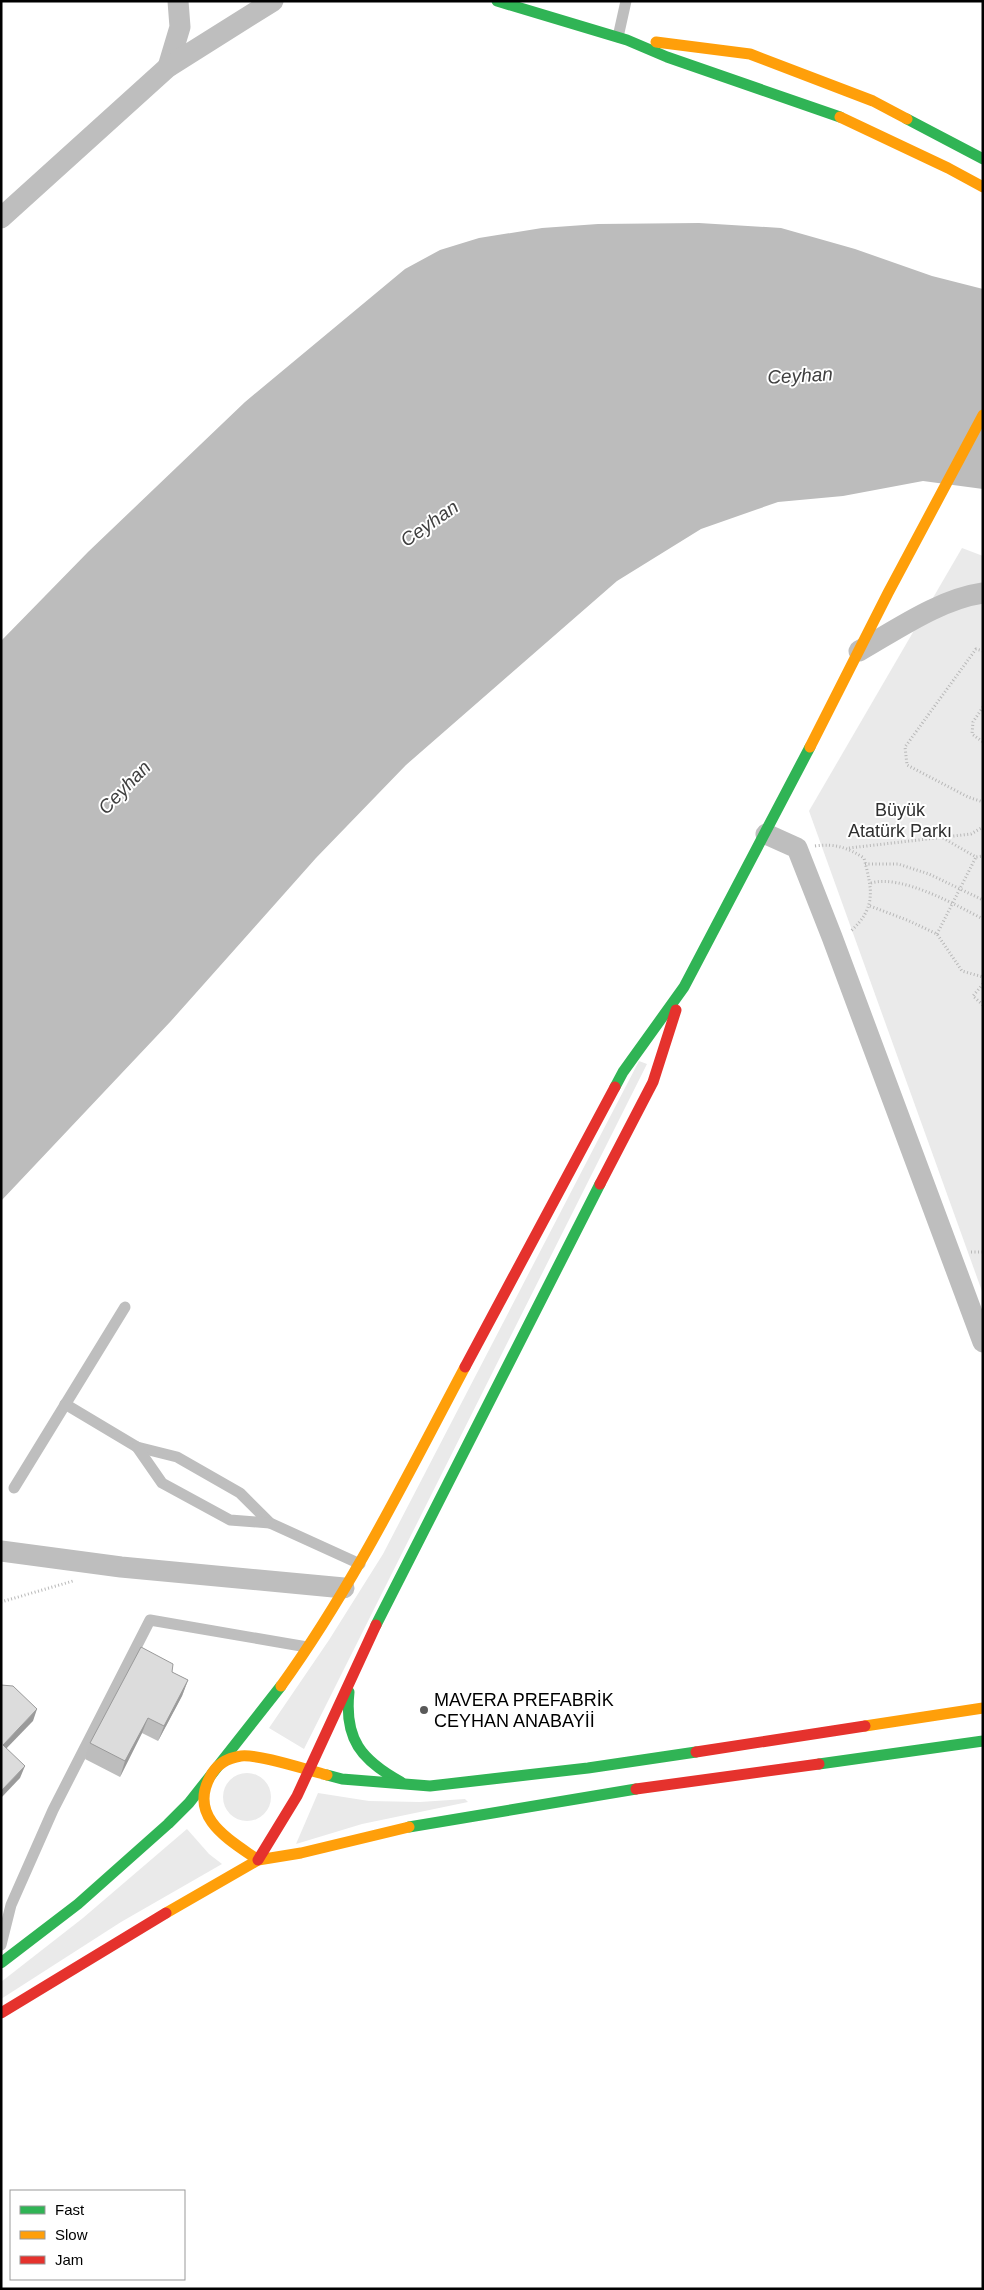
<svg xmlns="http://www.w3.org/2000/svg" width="984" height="2290" viewBox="0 0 984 2290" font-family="Arial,sans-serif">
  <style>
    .green { fill: #eaeaea }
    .water { fill: #bcbcbc }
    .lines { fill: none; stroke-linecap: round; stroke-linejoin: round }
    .path { stroke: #b8b8b8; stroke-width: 3; stroke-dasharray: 1 2.5; stroke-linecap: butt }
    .lane { stroke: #bebebe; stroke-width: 11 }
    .street { stroke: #bebebe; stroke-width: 21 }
    .fast { stroke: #30b455; stroke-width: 11 }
    .slow { stroke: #ff9f0a; stroke-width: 11 }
    .jam { stroke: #e5322d; stroke-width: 11 }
    .wall { fill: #bdbdbd }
    .shaded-wall { fill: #9a9a9a }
    .building { fill: #dcdcdc; stroke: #9a9a9a }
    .poi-dot { fill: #595959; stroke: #fff; stroke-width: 2 }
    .labels { text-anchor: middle; stroke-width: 4; stroke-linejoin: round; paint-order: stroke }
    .park-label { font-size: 18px; fill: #2f2f2f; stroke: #fff }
    .poi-label { font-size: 18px; fill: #000; stroke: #fff; text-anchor: start }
    .water-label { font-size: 19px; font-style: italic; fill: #404040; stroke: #fff }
  </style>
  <rect width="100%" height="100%" fill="#fff"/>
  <g class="green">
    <path d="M962,548L983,556V1294L809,811Z"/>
    <path d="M639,1061L647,1064L304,1749L269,1728L329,1640L383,1554Z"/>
    <circle cx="247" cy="1797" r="24"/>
    <path d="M318,1793L369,1801L420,1802L465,1799L468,1802L362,1824L296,1844Z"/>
    <path d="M187,1829L209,1854L222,1864L121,1922L1,1999V1982L83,1918Z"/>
  </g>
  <path class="water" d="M699,223L781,228L855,249L932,276L983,289V489L923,481L843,496L778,502L701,529L617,581L406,765L316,858L171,1021L1,1201V641L88,552L245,402L405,269L440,250L479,238L542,228L598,224Z"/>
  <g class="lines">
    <g class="path">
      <path d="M983,651L976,649L905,747L907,765L968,797L983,802"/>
      <path d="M983,707L973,722L972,734L983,742"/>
      <path d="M943,838L976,857L983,856"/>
      <path d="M815,846C835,843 848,848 864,858C872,890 877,907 850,932"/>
      <path d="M849,848L971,834L983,827"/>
      <path d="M865,864H898L929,874L983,900"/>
      <path d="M871,883C901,874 956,905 983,919"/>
      <path d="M870,906L907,920L937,934L962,971L983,977"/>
      <path d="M937,934L976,857"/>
      <path d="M983,984L973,996L983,1005"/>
      <path d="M971,1252H983"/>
      <path d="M1,1602L73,1581"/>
    </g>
    <g class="lane">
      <path d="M618,37L626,1"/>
      <path d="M65,1404L137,1447L177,1457L240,1493L270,1523L360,1564"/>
      <path d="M137,1447L162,1483L230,1520L270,1523"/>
      <path d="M14,1488L125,1307"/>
      <path d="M1,1945L11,1905L53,1810L150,1620L307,1647"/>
    </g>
    <g class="street">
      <path d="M168,67L180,27L178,1"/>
      <path d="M1,218L168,67L273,1"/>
      <path d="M859,651C896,630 940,599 983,593"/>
      <path d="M766,834L797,848L832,937L983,1342"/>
      <path d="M1,1551L121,1567L344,1588"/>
    </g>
    <g class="fast">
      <path d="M497,1L627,40L667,57L840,117"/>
      <path d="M907,119L983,159"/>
      <path d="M615,1087L623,1072L684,987L810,747"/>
      <path d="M376,1625L600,1184"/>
      <path d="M349,1692C344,1739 361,1760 401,1782"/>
      <path d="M819,1764L983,1741"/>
      <path d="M327,1775L342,1779L430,1786L588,1768L696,1752"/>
      <path d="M409,1827L636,1789"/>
      <path d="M1,1963L78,1904L168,1824L189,1803L281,1686"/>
    </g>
    <g class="slow">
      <path d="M656,42L750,54L873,101L907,119"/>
      <path d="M840,117L948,168L983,187"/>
      <path d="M810,747L888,593L983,415"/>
      <path d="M281,1686C353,1586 407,1476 465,1367"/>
      <path d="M865,1726L983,1708"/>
      <path d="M258,1860C230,1840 188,1818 210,1777C216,1765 227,1758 241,1756C260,1754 307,1770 327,1775"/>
      <path d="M166,1913L258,1860L301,1853L409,1827"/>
    </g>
    <g class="jam">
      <path d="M600,1184L653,1082L676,1010"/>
      <path d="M465,1367L615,1087"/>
      <path d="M696,1752L865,1726"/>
      <path d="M636,1789L819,1764"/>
      <path d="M258,1860L297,1796L376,1625"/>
      <path d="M1,2013L166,1913"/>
    </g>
  </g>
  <path class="wall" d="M172,1672L188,1680L182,1696L158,1741L142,1733L120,1777L85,1759L90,1743Z"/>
  <g class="shaded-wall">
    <path d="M188,1680L182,1696L158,1741L164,1726Z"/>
    <path d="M37,1709L33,1721L1,1754L3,1745Z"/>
    <path d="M148,1718L142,1733L120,1777L125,1761Z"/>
    <path d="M25,1766L20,1778L1,1798V1791Z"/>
  </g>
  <g class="building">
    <path d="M141,1647L173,1664L172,1672L188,1680L164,1726L148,1718L125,1761L90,1743Z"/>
    <path d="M1,1685L13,1686L37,1709L3,1745L25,1766L1,1791Z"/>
  </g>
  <circle class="poi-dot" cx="424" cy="1710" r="5"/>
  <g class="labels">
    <g class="park-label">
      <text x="900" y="816">Büyük<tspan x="900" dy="21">Atatürk Parkı</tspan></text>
    </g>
    <g class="poi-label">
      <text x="434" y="1706">MAVERA PREFABRİK<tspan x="434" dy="21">CEYHAN ANABAYİİ</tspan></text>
    </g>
    <g class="water-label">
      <text transform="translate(800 375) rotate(-3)" y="7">Ceyhan</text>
      <text transform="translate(429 523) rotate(-35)" y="7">Ceyhan</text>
      <text transform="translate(124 787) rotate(-46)" y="7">Ceyhan</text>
    </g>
  </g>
  <rect width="984" height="2290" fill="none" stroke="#000000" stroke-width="5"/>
  <rect x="10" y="2190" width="175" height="90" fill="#ffffff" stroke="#999999"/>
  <rect x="20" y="2206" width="25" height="8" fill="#30b455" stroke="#999999"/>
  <text x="55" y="2215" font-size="15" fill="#000000">Fast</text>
  <rect x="20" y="2231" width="25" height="8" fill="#ff9f0a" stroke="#999999"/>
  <text x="55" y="2240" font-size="15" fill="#000000">Slow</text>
  <rect x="20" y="2256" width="25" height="8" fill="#e5322d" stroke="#999999"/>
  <text x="55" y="2265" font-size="15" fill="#000000">Jam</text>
</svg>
